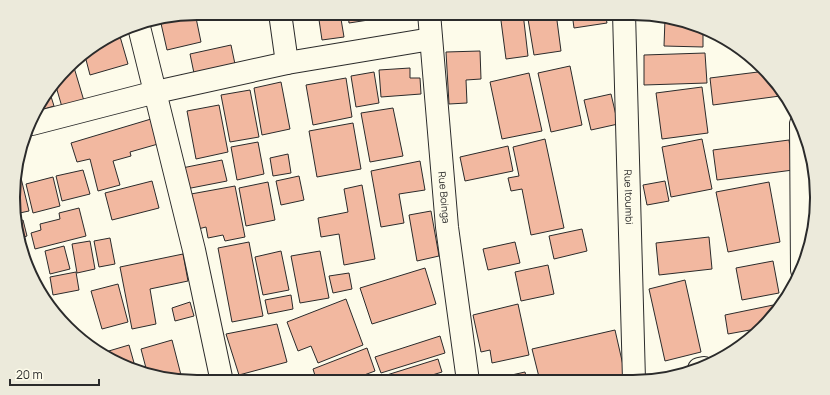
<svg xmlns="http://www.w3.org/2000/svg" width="830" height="395" viewBox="0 0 830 395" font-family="Manrope,sans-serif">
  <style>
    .building { fill: #f2b8a0; stroke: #2b2b2b }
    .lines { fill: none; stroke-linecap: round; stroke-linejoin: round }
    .minor-casing { stroke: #2b2b2b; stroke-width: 24 }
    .minor { stroke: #fdfbea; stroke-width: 22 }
    .labels { text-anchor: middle; stroke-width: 3; stroke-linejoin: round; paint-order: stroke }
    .street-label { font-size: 10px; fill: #2b2b2b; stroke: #fdfbea }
    .rim { fill: none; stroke: #2b2b2b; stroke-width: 2 }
  </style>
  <rect width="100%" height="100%" fill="#fdfbea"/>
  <g class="building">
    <path d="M195,13L201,42L167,50L160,19Z"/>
    <path d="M318,13H340L344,37L322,40Z"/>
    <path d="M348,13H414L349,23Z"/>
    <path d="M500,13H523L528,56L506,59Z"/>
    <path d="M527,13H556L561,51L534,55Z"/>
    <path d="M572,13H605L607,23L574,28Z"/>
    <path d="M665,19L703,27V47L664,46Z"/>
    <path d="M119,33L128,64L90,75L84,52Z"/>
    <path d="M231,45L236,69L195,78L190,54Z"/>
    <path d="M480,51L481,79L466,80L467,103L449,104L446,52Z"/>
    <path d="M705,53L707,83L644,85V55Z"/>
    <path d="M73,64L84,101L62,107L55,83Z"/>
    <path d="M570,66L582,125L551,132L538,73Z"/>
    <path d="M410,68V78H420L421,94L381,97L379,70Z"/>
    <path d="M766,71L779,92L780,96L713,105L710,78Z"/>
    <path d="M374,72L379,103L356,107L351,76Z"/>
    <path d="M529,73L542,131L502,139L490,82Z"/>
    <path d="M346,78L352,117L313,125L306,85Z"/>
    <path d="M281,82L290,129L262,135L254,88Z"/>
    <path d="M702,87L708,133L662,139L656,93Z"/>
    <path d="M49,90L54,106L37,111L44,95Z"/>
    <path d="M250,90L259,137L230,142L221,95Z"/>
    <path d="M611,94L618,124L591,130L584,100Z"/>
    <path d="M219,105L228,152L196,159L187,111Z"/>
    <path d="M393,108L403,156L370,162L361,113Z"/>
    <path d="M151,119L158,144L130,152L131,156L113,161L120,185L98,191L90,159L77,162L71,143Z"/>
    <path d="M353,123L361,169L317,177L309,131Z"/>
    <path d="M545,139L564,228L531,235L522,189L511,191L508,178L519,176L513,147Z"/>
    <path d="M702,139L712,189L671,197L662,147Z"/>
    <path d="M789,140L793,170L717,180L713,150Z"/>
    <path d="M258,142L264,174L237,180L231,147Z"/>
    <path d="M508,146L513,171L465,181L460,157Z"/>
    <path d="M288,154L291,173L273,176L270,158Z"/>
    <path d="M222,160L227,181L186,189L182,168Z"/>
    <path d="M420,161L425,190L399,194L404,223L381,227L371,171Z"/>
    <path d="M83,170L90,194L62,201L56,176Z"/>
    <path d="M20,174L29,211L15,214L16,175Z"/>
    <path d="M299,176L304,200L281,205L276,181Z"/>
    <path d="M53,177L60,206L33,213L26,184Z"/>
    <path d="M152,181L159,208L112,220L105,193Z"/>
    <path d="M665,181L669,201L647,205L643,185Z"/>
    <path d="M268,182L275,220L246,226L239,188Z"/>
    <path d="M769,182L780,242L728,252L716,192Z"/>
    <path d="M362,185L375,259L344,265L339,234L321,237L318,218L348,212L344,189Z"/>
    <path d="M235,186L245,237L225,241L223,235L208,238L206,227L198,229L191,194Z"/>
    <path d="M79,208L86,236L35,249L31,233L41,230L40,224L60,219L59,213Z"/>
    <path d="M431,211L439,256L417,261L409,215Z"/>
    <path d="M23,220L27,236L20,238L15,222Z"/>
    <path d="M582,229L587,251L554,259L549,236Z"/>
    <path d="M709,237L712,269L659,275L656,243Z"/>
    <path d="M110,238L115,264L99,267L94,241Z"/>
    <path d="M90,241L95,269L77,273L72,244Z"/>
    <path d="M249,242L263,316L232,322L218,248Z"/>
    <path d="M515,242L520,263L488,270L483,249Z"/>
    <path d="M64,246L70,269L50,274L45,251Z"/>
    <path d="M281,251L289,290L263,295L255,257Z"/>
    <path d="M320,251L329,298L300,303L291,256Z"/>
    <path d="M183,254L188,281L150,289L156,324L132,329L120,267Z"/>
    <path d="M773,261L779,293L742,300L736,268Z"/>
    <path d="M548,265L554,294L521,301L515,272Z"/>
    <path d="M425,268L436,304L372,324L360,288Z"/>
    <path d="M76,272L79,290L53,295L50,277Z"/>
    <path d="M349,273L352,289L333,293L329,276Z"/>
    <path d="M685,280L701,352L665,361L649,289Z"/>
    <path d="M118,284L128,322L102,329L91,291Z"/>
    <path d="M291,295L293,309L268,314L265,300Z"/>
    <path d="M346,299L363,345L318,363L311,346L298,351L287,322Z"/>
    <path d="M190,302L194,316L175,321L172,308Z"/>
    <path d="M783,303L779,310L761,328L728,334L725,315Z"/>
    <path d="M518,304L529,355L492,363L490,350L481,352L473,315Z"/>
    <path d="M277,324L287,362L239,375L226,334Z"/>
    <path d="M615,330L625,374L593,381H540L532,349Z"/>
    <path d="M440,336L445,353L381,373L375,357Z"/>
    <path d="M172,340L182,379L147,372L141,349Z"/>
    <path d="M129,345L136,370L127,368L102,353Z"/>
    <path d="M367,348L375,371L348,381L317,382L313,369Z"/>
    <path d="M438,359L442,372L413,381H375L374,379Z"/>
    <path d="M525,372L527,381H485Z"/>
  </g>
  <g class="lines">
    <defs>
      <g id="minor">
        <path d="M280,13L287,63"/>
        <path id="s1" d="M429,13L447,227L468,381"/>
        <path id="s2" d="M624,13L634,380"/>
        <path d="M138,23L194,250L222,382"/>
        <path d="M32,124L156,92L287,63L431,39"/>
        <path d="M801,124L802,270"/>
        <path d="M699,369L704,368"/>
      </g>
    </defs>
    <use href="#minor" class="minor-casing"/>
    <use href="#minor" class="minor"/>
  </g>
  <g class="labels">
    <g class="street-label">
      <text dy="4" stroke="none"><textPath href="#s1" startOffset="185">Rue Boinga</textPath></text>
      <text dy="4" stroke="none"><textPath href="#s2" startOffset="184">Rue Itoumbi</textPath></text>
    </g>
  </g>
  <path d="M0 0H830V395H0ZM197 20H633A177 177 0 0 1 810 197V198A177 177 0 0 1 633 375H197A177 177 0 0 1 20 198V197A177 177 0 0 1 197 20Z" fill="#eceadb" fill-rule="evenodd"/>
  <path class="rim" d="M197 20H633A177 177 0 0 1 810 197V198A177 177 0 0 1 633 375H197A177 177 0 0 1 20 198V197A177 177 0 0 1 197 20Z"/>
  <path d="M10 379v6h89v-6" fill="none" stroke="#2b2b2b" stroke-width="2"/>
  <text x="16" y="379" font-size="12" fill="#2b2b2b" stroke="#fdfbea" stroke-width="3" paint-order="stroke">20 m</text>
</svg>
